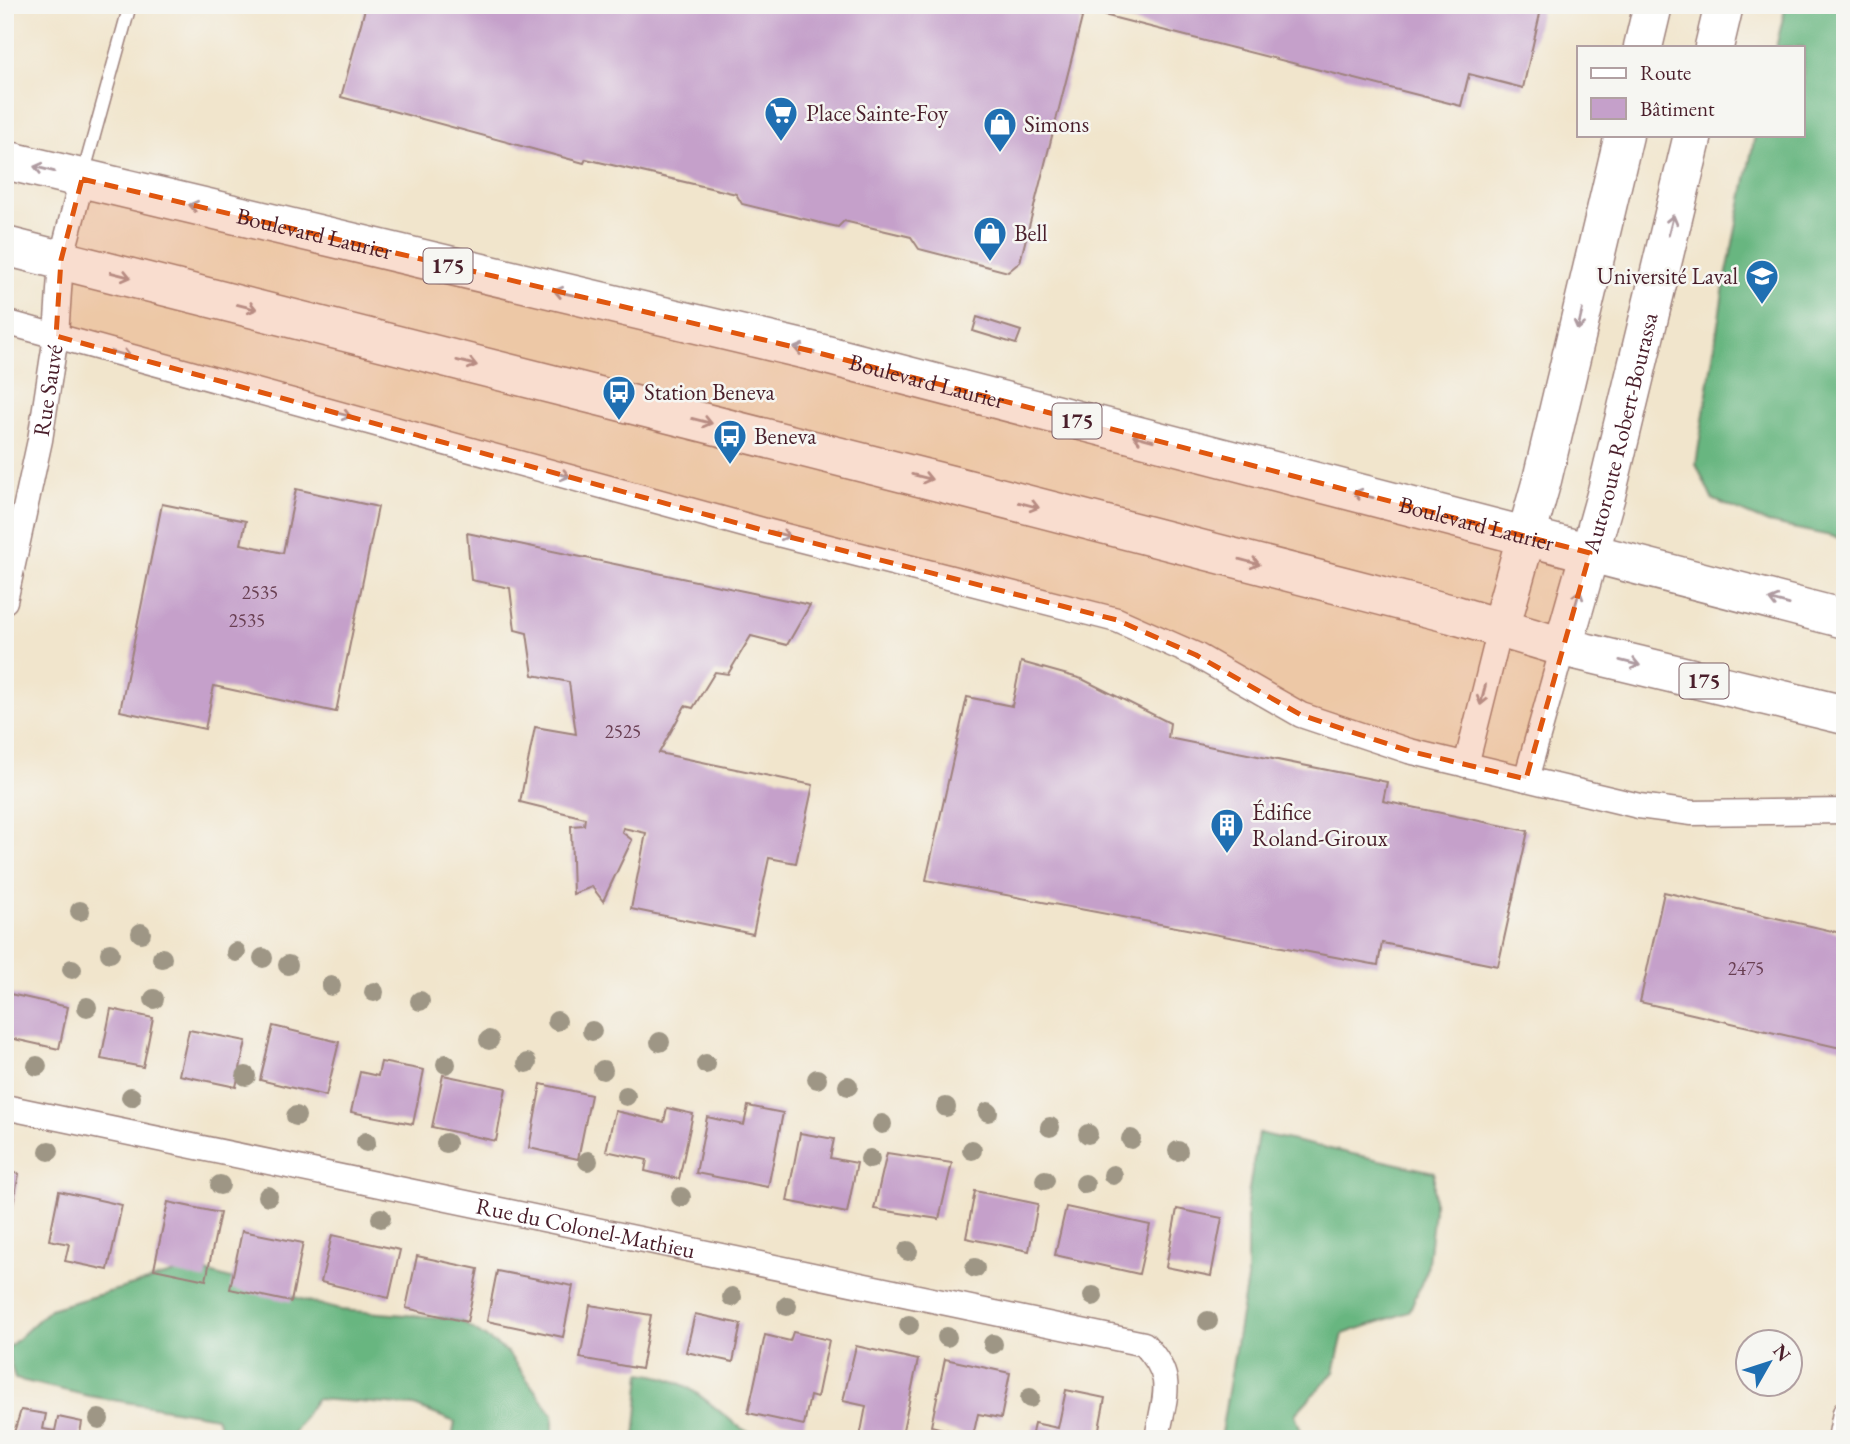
<svg xmlns="http://www.w3.org/2000/svg" width="1850" height="1444" viewBox="0 0 1850 1444" font-family="'EB Garamond',serif">
  <style>
    .forest { fill: #68b680; stroke: #596a56; stroke-width: 2 }
    .building { fill: #c5a0ca }
    .lines { fill: none; stroke-linecap: round; stroke-linejoin: round }
    .lane-casing { stroke: #9e827c; stroke-width: 15 }
    .street-casing { stroke: #9e827c; stroke-width: 27 }
    .primary-casing { stroke: #9e827c; stroke-width: 41 }
    .highway-casing { stroke: #9e827c; stroke-width: 41 }
    .lane { stroke: #fff; stroke-width: 12 }
    .street { stroke: #fff; stroke-width: 24 }
    .primary { stroke: #fff; stroke-width: 38 }
    .highway { stroke: #fff; stroke-width: 38 }
    .tree { fill: #9e9685 }
    .oneway { stroke: #ae9aa0 }
    .marked { fill: #e0560e; fill-opacity: 0.2; stroke: #e0560e; stroke-width: 5; stroke-dasharray: 14 9; stroke-linejoin: round }
    .labels { text-anchor: middle; stroke-width: 5; stroke-linejoin: round; paint-order: stroke }
    .number-label { font-size: 19px; fill: #693f53 }
    .shield { fill: #f6f6f2; stroke: #7e6067; stroke-width: 2 }
    .shield-label { font-size: 21px; font-weight: bold; fill: #4a1f2b }
    .poi-label { font-size: 23px; fill: #4a1f2b; stroke: #f6f6f2; text-anchor: start }
    .street-label { font-size: 23px; fill: #4a1f2b; stroke: #f6f6f2 }
  </style>
  <rect width="100%" height="100%" fill="#f6f6f2"/>
  <filter id="ink" filterUnits="userSpaceOnUse"><feTurbulence type="fractalNoise" baseFrequency=".0143" numOctaves="2"/><feDisplacementMap in="SourceGraphic" scale="14" xChannelSelector="R" yChannelSelector="G"/><feConvolveMatrix kernelMatrix="1 2 1 2 8 2 1 2 1" color-interpolation-filters="sRGB"/></filter>
  <filter id="wash" filterUnits="userSpaceOnUse"><feTurbulence type="fractalNoise" baseFrequency=".00686" numOctaves="4" result="noise"/><feDisplacementMap in="SourceGraphic" scale="28" xChannelSelector="R" yChannelSelector="G"/><feGaussianBlur stdDeviation="1.57" result="paint"/><feColorMatrix in="noise" values="0 0 0 0 0 0 0 0 0 0 0 0 0 0 0 0 0 1.4 0 .05"/><feComposite in="paint" operator="in"/></filter>
  <g filter="url(#wash)">
    <rect width="100%" height="100%" fill="#f1e5cc"/>
    <g class="forest">
      <path d="M1786,5H1845V539L1768,523L1712,499L1696,464L1723,292L1755,135H1803V47H1776Z"/>
      <path d="M1258,1133L1434,1172V1211L1427,1270L1409,1312L1343,1334L1334,1372L1295,1414L1304,1439H1220L1247,1279V1202Z"/>
      <path d="M192,1268L340,1310L458,1319L507,1352L553,1415V1439H452L455,1422L414,1406L316,1399L289,1439H225L216,1417L89,1396L15,1379L7,1349L50,1309Z"/>
      <path d="M641,1373C690,1378 705,1402 741,1428C751,1435 767,1436 779,1439H635Z"/>
    </g>
    <g id="blocks">
      <g class="building">
        <path d="M366,5H1542L1523,88L1469,74L1461,106L1084,10L1020,262L1008,272L919,249L911,237L844,221L838,227L829,225L742,204L736,194L586,159L584,163L341,97Z"/>
        <path d="M977,317L1021,331L1016,344L973,331Z"/>
        <path d="M296,489L378,507L336,712L214,686L205,729L120,711L162,504L246,521L241,544L283,553Z"/>
        <path d="M467,533L810,605L787,645L751,636L728,674L715,672L693,708L685,706L659,753L813,785L796,863L769,858L753,934L631,909L646,833L623,828L622,832L632,840L603,901L592,887L573,894L571,826L584,825L585,818L520,802L535,727L576,734L569,682L533,675L527,633L515,630L510,588L471,580Z"/>
        <path d="M1021,662L1082,679L1170,723L1168,738L1387,782L1383,801L1528,831L1498,966L1382,943L1378,965L926,880L967,697L1012,706Z"/>
        <path d="M1664,892L1845,934V1049L1640,1002Z"/>
        <path d="M10,994L68,1007L59,1049L5,1037Z"/>
        <path d="M111,1009L153,1018L143,1067L101,1059Z"/>
        <path d="M273,1026L339,1042L326,1096L260,1080Z"/>
        <path d="M189,1030L246,1041L236,1087L179,1075Z"/>
        <path d="M381,1062L424,1070L413,1124L351,1112L360,1072L378,1076Z"/>
        <path d="M443,1075L506,1088L496,1141L432,1127Z"/>
        <path d="M541,1084L591,1095L578,1159L529,1148Z"/>
        <path d="M748,1106L783,1113L768,1187L696,1173L707,1117L744,1125Z"/>
        <path d="M667,1108L693,1114L679,1179L645,1171L647,1160L606,1151L615,1111L664,1122Z"/>
        <path d="M800,1133L834,1139L830,1158L857,1163L847,1213L787,1201Z"/>
        <path d="M887,1153L952,1163L939,1219L874,1209Z"/>
        <path d="M5,1171L19,1174L11,1214L5,1213Z"/>
        <path d="M59,1191L122,1205L108,1270L65,1261L69,1244L49,1240Z"/>
        <path d="M975,1191L1038,1204L1029,1251L966,1238Z"/>
        <path d="M168,1202L220,1213L206,1280L154,1269Z"/>
        <path d="M1066,1207L1150,1225L1139,1274L1055,1255Z"/>
        <path d="M1177,1209L1222,1218L1211,1276L1166,1267Z"/>
        <path d="M242,1231L303,1243L291,1302L230,1289Z"/>
        <path d="M332,1235L400,1250L389,1298L321,1282Z"/>
        <path d="M417,1256L478,1269L467,1322L406,1308Z"/>
        <path d="M497,1271L573,1286L563,1337L487,1321Z"/>
        <path d="M590,1305L651,1315L641,1369L580,1358Z"/>
        <path d="M695,1314L741,1324L733,1362L686,1352Z"/>
        <path d="M793,1332L829,1340L817,1398L810,1396L804,1425L748,1413L765,1335L790,1341Z"/>
        <path d="M856,1346L918,1360L901,1439L860,1437L866,1406L843,1401Z"/>
        <path d="M945,1359L1010,1373L1001,1418L978,1414L973,1436L931,1426Z"/>
        <path d="M1066,1390L1105,1398L1097,1439H1031L1034,1423L1058,1428Z"/>
        <path d="M21,1410L46,1414L43,1429L55,1431L58,1417L82,1422L79,1439H12Z"/>
      </g>
    </g>
  </g>
  <g filter="url(#ink)">
    <use href="#blocks" fill-opacity="0" stroke="#9e827c" stroke-width="2"/>
    <g class="lines">
      <defs>
        <path id="lane" d="M83,175L130,5"/>
        <g id="street">
          <path d="M5,322L766,531L1117,620L1196,655L1301,715L1409,751L1639,806L1692,813L1845,811"/>
          <path id="s1" d="M5,601L40,440L56,336L61,260L82,179"/>
          <path d="M1466,765L1500,629"/>
          <path d="M1526,779L1563,647"/>
          <path id="s2" d="M5,1107L1144,1344C1177,1379 1164,1395 1157,1439"/>
          <path d="M1840,1439L1845,1413"/>
        </g>
        <g id="primary">
          <path id="s3" d="M5,160L811,351L1845,619"/>
          <path d="M5,246L963,488L1452,614L1563,647L1845,715"/>
        </g>
        <g id="highway">
          <path d="M1643,47L1653,5"/>
          <path d="M1714,47L1724,5"/>
          <path d="M1500,629L1542,480L1624,135"/>
          <path id="s4" d="M1563,647L1606,495L1693,135"/>
        </g>
      </defs>
      <use href="#lane" class="lane-casing"/>
      <use href="#street" class="street-casing"/>
      <use href="#primary" class="primary-casing"/>
      <use href="#highway" class="highway-casing"/>
      <use href="#lane" class="lane"/>
      <use href="#street" class="street"/>
      <use href="#primary" class="primary"/>
      <use href="#highway" class="highway"/>
    </g>
    <g class="tree">
      <circle cx="80" cy="911" r="10"/>
      <circle cx="141" cy="933" r="10"/>
      <circle cx="236" cy="952" r="10"/>
      <circle cx="110" cy="953" r="10"/>
      <circle cx="162" cy="958" r="10"/>
      <circle cx="263" cy="958" r="10"/>
      <circle cx="288" cy="965" r="10"/>
      <circle cx="72" cy="969" r="10"/>
      <circle cx="331" cy="986" r="10"/>
      <circle cx="374" cy="992" r="10"/>
      <circle cx="154" cy="999" r="10"/>
      <circle cx="420" cy="1001" r="10"/>
      <circle cx="87" cy="1007" r="10"/>
      <circle cx="557" cy="1021" r="10"/>
      <circle cx="592" cy="1031" r="10"/>
      <circle cx="489" cy="1040" r="10"/>
      <circle cx="660" cy="1042" r="10"/>
      <circle cx="527" cy="1063" r="10"/>
      <circle cx="446" cy="1064" r="10"/>
      <circle cx="706" cy="1064" r="10"/>
      <circle cx="37" cy="1066" r="10"/>
      <circle cx="603" cy="1070" r="10"/>
      <circle cx="246" cy="1076" r="10"/>
      <circle cx="817" cy="1079" r="10"/>
      <circle cx="848" cy="1086" r="10"/>
      <circle cx="626" cy="1096" r="10"/>
      <circle cx="131" cy="1097" r="10"/>
      <circle cx="946" cy="1107" r="10"/>
      <circle cx="988" cy="1112" r="10"/>
      <circle cx="296" cy="1116" r="10"/>
      <circle cx="882" cy="1124" r="10"/>
      <circle cx="1050" cy="1127" r="10"/>
      <circle cx="1088" cy="1134" r="10"/>
      <circle cx="1131" cy="1139" r="10"/>
      <circle cx="366" cy="1142" r="10"/>
      <circle cx="446" cy="1143" r="10"/>
      <circle cx="972" cy="1150" r="10"/>
      <circle cx="49" cy="1151" r="10"/>
      <circle cx="1178" cy="1151" r="10"/>
      <circle cx="870" cy="1159" r="10"/>
      <circle cx="588" cy="1161" r="10"/>
      <circle cx="1113" cy="1175" r="10"/>
      <circle cx="1045" cy="1180" r="10"/>
      <circle cx="1085" cy="1184" r="10"/>
      <circle cx="220" cy="1185" r="10"/>
      <circle cx="268" cy="1196" r="10"/>
      <circle cx="681" cy="1197" r="10"/>
      <circle cx="381" cy="1218" r="10"/>
      <circle cx="908" cy="1251" r="10"/>
      <circle cx="975" cy="1268" r="10"/>
      <circle cx="1093" cy="1296" r="10"/>
      <circle cx="732" cy="1297" r="10"/>
      <circle cx="787" cy="1306" r="10"/>
      <circle cx="1208" cy="1321" r="10"/>
      <circle cx="909" cy="1325" r="10"/>
      <circle cx="947" cy="1337" r="10"/>
      <circle cx="993" cy="1344" r="10"/>
      <circle cx="1030" cy="1398" r="10"/>
      <circle cx="99" cy="1419" r="10"/>
    </g>
    <defs><path id="oneway-shaft" d="M-6 0H5M1.5-3L5.5 0L1.5 3" fill="none" stroke-width="1.6" stroke-linecap="round" stroke-linejoin="round" transform="scale(1.75)"/></defs>
    <g class="oneway">
      <use href="#oneway-shaft" transform="translate(44 169) rotate(-166)"/>
      <use href="#oneway-shaft" transform="translate(199 207) rotate(-167)"/>
      <use href="#oneway-shaft" transform="translate(1671 225) rotate(-76)"/>
      <use href="#oneway-shaft" transform="translate(121 275) rotate(14)"/>
      <use href="#oneway-shaft" transform="translate(564 293) rotate(-167)"/>
      <use href="#oneway-shaft" transform="translate(247 307) rotate(14)"/>
      <use href="#oneway-shaft" transform="translate(1580 320) rotate(103)"/>
      <use href="#oneway-shaft" transform="translate(804 350) rotate(-167)"/>
      <use href="#oneway-shaft" transform="translate(121 354) rotate(15)"/>
      <use href="#oneway-shaft" transform="translate(467 363) rotate(14)"/>
      <use href="#oneway-shaft" transform="translate(341 414) rotate(15)"/>
      <use href="#oneway-shaft" transform="translate(702 421) rotate(14)"/>
      <use href="#oneway-shaft" transform="translate(1143 438) rotate(-165)"/>
      <use href="#oneway-shaft" transform="translate(560 474) rotate(15)"/>
      <use href="#oneway-shaft" transform="translate(922 477) rotate(14)"/>
      <use href="#oneway-shaft" transform="translate(1363 495) rotate(-165)"/>
      <use href="#oneway-shaft" transform="translate(1029 505) rotate(15)"/>
      <use href="#oneway-shaft" transform="translate(780 534) rotate(14)"/>
      <use href="#oneway-shaft" transform="translate(1250 562) rotate(15)"/>
      <use href="#oneway-shaft" transform="translate(1577 600) rotate(-74)"/>
      <use href="#oneway-shaft" transform="translate(1779 602) rotate(-165)"/>
      <use href="#oneway-shaft" transform="translate(1630 663) rotate(14)"/>
      <use href="#oneway-shaft" transform="translate(1483 695) rotate(104)"/>
    </g>
  </g>
  <path class="marked" d="M82,179L811,351L1590,553L1526,779L1409,751L1301,715L1196,655L1117,620L766,531L56,336L61,260Z"/>
  <defs>
    <symbol id="supermarket-pin" viewBox="-11 -11 22 30"><path d="M0 17L-7.5 6A9.5 9.5 0 1 1 7.5 6Z" fill="#1f6fb2" stroke="#f6f6f2"/><path d="M-6-5.5h2.5l.6 2H6L4.5 2H-2.5L-4.4-4H-6ZM-1.5 3.2a1.3 1.3 0 1 0 .1 0ZM3 3.2a1.3 1.3 0 1 0 .1 0Z" fill="#fff"/></symbol>
    <symbol id="shop-pin" viewBox="-11 -11 22 30"><path d="M0 17L-7.5 6A9.5 9.5 0 1 1 7.5 6Z" fill="#1f6fb2" stroke="#f6f6f2"/><path d="M-5-2.5h2.3a2.7 3.5 0 0 1 5.4 0H5L5.5 6h-11ZM-1.5-2.5h3a1.5 2.3 0 0 0-3 0Z" fill="#fff"/></symbol>
    <symbol id="university-pin" viewBox="-11 -11 22 30"><path d="M0 17L-7.5 6A9.5 9.5 0 1 1 7.5 6Z" fill="#1f6fb2" stroke="#f6f6f2"/><path d="M0-5L7-2L0 1L-7-2ZM-4 1L0 2.5L4 1V4Q0 6-4 4Z" fill="#fff"/></symbol>
    <symbol id="bus-pin" viewBox="-11 -11 22 30"><path d="M0 17L-7.5 6A9.5 9.5 0 1 1 7.5 6Z" fill="#1f6fb2" stroke="#f6f6f2"/><path d="M-5-6H5V4H4V6H2V4H-2V6H-4V4H-5ZM-3.5-4V0h7V-4ZM-3.5 1.2v1.5H-2V1.2ZM2 1.2v1.5H3.5V1.2Z" fill="#fff"/></symbol>
    <symbol id="building-pin" viewBox="-11 -11 22 30"><path d="M0 17L-7.5 6A9.5 9.5 0 1 1 7.5 6Z" fill="#1f6fb2" stroke="#f6f6f2"/><path d="M-4-6H4V6H1V3H-1V6H-4ZM-2.5-4.3h1.7v1.8h-1.7ZM.8-4.3h1.7v1.8H.8ZM-2.5-1h1.7V.8h-1.7ZM.8-1h1.7V.8H.8Z" fill="#fff"/></symbol>
  </defs>
  <g fill-rule="evenodd">
    <use href="#supermarket-pin" x="762" y="94" width="38" height="52"/>
    <use href="#shop-pin" x="981" y="105" width="38" height="52"/>
    <use href="#shop-pin" x="971" y="214" width="38" height="52"/>
    <use href="#university-pin" x="1743" y="257" width="38" height="52"/>
    <use href="#bus-pin" x="600" y="373" width="38" height="52"/>
    <use href="#bus-pin" x="711" y="417" width="38" height="52"/>
    <use href="#building-pin" x="1208" y="806" width="38" height="52"/>
  </g>
  <g class="labels">
    <g class="number-label">
      <text x="260" y="599">2535</text>
      <text x="247" y="627">2535</text>
      <text x="623" y="738">2525</text>
      <text x="1746" y="975">2475</text>
    </g>
    <g class="shield">
      <rect x="423.5" y="248.5" width="49" height="35" rx="5"/>
      <rect x="1052.5" y="403.5" width="49" height="35" rx="5"/>
      <rect x="1679.5" y="663.5" width="49" height="35" rx="5"/>
    </g>
    <g class="shield-label">
      <text x="448" y="273">175</text>
      <text x="1077" y="428">175</text>
      <text x="1704" y="688">175</text>
    </g>
    <g class="poi-label">
      <text x="806" y="121">Place Sainte-Foy</text>
      <text x="1024" y="132">Simons</text>
      <text x="1014" y="241">Bell</text>
      <text x="1738" y="284" text-anchor="end">Université Laval</text>
      <text x="644" y="400">Station Beneva</text>
      <text x="754" y="444">Beneva</text>
      <text x="1252" y="820">Édifice<tspan x="1252" dy="26">Roland-Giroux</tspan></text>
    </g>
    <g class="street-label">
      <text dy="8" stroke="none"><textPath href="#s3" startOffset="318">Boulevard Laurier</textPath></text>
      <text dy="8" stroke="none"><textPath href="#s3" startOffset="948">Boulevard Laurier</textPath></text>
      <text dy="8" stroke="none"><textPath href="#s1" startOffset="215">Rue Sauvé</textPath></text>
      <text dy="8" stroke="none"><textPath href="#s4" startOffset="222">Autoroute Robert-Bourassa</textPath></text>
      <text dy="8" stroke="none"><textPath href="#s3" startOffset="1516">Boulevard Laurier</textPath></text>
      <text dy="8" stroke="none"><textPath href="#s2" startOffset="593">Rue du Colonel-Mathieu</textPath></text>
    </g>
  </g>
  <rect width="1850" height="1444" fill="none" stroke="#f6f6f2" stroke-width="28"/>
  <rect x="1577" y="46" width="228" height="91" fill="#f6f6f2" stroke="#b1a0a2" stroke-width="2"/>
  <rect x="1591" y="68" width="35" height="10" fill="#ffffff" stroke="#b1a0a2" stroke-width="2"/>
  <text x="1640" y="80" font-size="21" fill="#4a1f2b">Route</text>
  <rect x="1591" y="98" width="35" height="21" fill="#c5a0ca" stroke="#b1a0a2" stroke-width="2"/>
  <text x="1640" y="116" font-size="21" fill="#4a1f2b">Bâtiment</text>
  <g transform="translate(1769 1363) rotate(51)"><circle r="33" fill="#f6f6f2" stroke="#b1a0a2" stroke-width="2"/>
  <path d="M0-5L12 26L0 18L-12 26Z" fill="#1f6fb2"/>
  <text y="-10" font-size="19" font-weight="bold" text-anchor="middle" fill="#4a1f2b">N</text>
  </g>
</svg>
